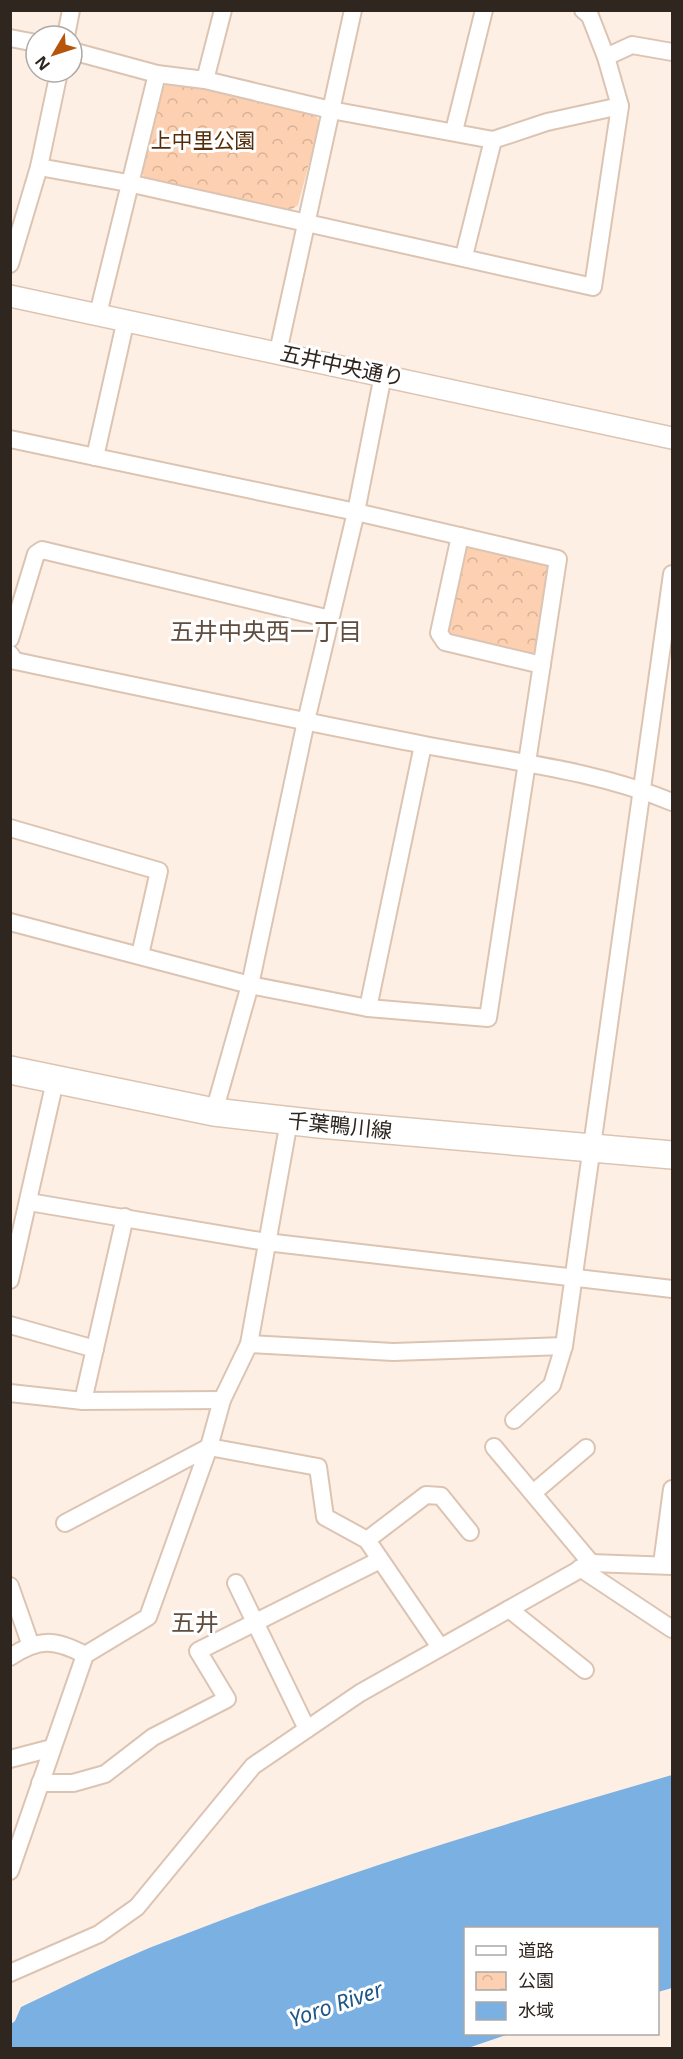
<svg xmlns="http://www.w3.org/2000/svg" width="683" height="2059" viewBox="0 0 683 2059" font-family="'Noto Sans','Noto Sans JP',sans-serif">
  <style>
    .park { fill: url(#park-crowns) }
    .water { fill: #7bb0e3 }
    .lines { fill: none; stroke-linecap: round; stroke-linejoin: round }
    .minor-casing { stroke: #dcc4b3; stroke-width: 20 }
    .tertiary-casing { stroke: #dcc4b3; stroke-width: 24 }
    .primary-casing { stroke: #dcc4b3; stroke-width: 30 }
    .minor { stroke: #fff; stroke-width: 16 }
    .tertiary { stroke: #fff; stroke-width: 21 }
    .primary { stroke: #fff; stroke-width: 27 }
    .labels { text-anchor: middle; stroke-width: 6; stroke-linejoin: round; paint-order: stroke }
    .park-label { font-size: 21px; fill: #552e0b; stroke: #fff }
    .street-label { font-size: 21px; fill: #2f2620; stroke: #fff }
    .water-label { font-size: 22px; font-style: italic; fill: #1f5787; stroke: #fff }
    .quarter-label { font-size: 24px; fill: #614d3f; stroke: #fff }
  </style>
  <defs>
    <pattern id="park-crowns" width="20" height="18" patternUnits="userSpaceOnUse" patternTransform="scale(1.5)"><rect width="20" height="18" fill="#fcd0b0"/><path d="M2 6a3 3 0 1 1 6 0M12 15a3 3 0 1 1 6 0" fill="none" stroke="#d8b297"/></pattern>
  </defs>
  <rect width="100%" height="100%" fill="#feefe5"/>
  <g class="park">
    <path d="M170,81L312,111L320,122L298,205L289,211L147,181L141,172L162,88Z"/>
    <path d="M471,544L545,563L549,570L537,650L528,657L453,638L446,628L464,547Z"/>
  </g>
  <path class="water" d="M672,1775V1988L658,1992V1928H466V2034H509L468,2048H11V2024L15,2021L21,2007C63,1987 106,1966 149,1948C320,1880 496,1826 672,1775Z"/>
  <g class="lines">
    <defs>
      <g id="minor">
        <path d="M66,36L71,10"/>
        <path d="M10,38L36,43"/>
        <path d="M72,51L157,74L205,80L331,110L493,140L547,122L620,106"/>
        <path d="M606,57L632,45L672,52"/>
        <path d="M205,80L223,10"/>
        <path d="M454,131L484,10"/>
        <path d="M39,167L128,183L593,287L620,106L606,57L590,16L583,10"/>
        <path d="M464,256L493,140"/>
        <path d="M10,264L39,167L59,72"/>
        <path d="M98,314L157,74"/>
        <path d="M278,352L353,10"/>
        <path d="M10,439L356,512L558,559L488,1018L368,1008L250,985L10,922"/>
        <path d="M95,457L126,319"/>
        <path d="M460,536L439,633L445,642L542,665"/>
        <path d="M10,639L36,554L42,550L330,619"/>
        <path d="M10,654L15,661C150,689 285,718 420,744C505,761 592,769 672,802"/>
        <path d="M10,828L159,871L140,955"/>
        <path d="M368,1008L423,745"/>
        <path d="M214,1112L250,985L306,721L356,512L383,375"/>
        <path d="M29,1202L266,1242L672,1289"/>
        <path d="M10,1280L55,1081"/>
        <path d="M10,1325L95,1349"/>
        <path d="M249,1344L393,1352L564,1346"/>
        <path d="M10,1393L83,1401L222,1400"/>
        <path d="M83,1401L125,1217"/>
        <path d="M514,1420L552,1385L564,1346L672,574"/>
        <path d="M494,1447L591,1563"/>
        <path d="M533,1493L586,1448"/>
        <path d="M65,1523L209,1447L318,1467L325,1517L367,1540L440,1647"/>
        <path d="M367,1540L426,1495L441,1496L470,1532"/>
        <path d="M662,1564L672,1489"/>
        <path d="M580,1568L672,1629"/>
        <path d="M236,1583L307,1729"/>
        <path d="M10,1586L30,1643"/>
        <path d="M509,1609L585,1670"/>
        <path d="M10,1657C39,1638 55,1639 85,1655"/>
        <path d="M10,1759L52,1748"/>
        <path d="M40,1783H73L105,1774L153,1737L227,1699L198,1651L380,1560"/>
        <path d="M10,1871L85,1655L148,1617L209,1447L222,1400L249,1344L289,1121"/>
        <path d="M10,1973L99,1934L137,1907L253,1766L360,1693L591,1563L672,1566"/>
      </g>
      <path id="tertiary" d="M10,296L672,438"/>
      <path id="primary" d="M10,1070L214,1112L319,1124L672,1155"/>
    </defs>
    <use href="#minor" class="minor-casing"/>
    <use href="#tertiary" class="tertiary-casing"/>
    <use href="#primary" class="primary-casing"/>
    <use href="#minor" class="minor"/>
    <use href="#tertiary" class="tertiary"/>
    <use href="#primary" class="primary"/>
  </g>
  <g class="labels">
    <g class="park-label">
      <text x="203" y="148">上中里公園</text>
    </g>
    <g class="street-label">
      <text transform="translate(342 366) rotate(12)" y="7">五井中央通り</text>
      <text transform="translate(340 1126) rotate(6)" y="7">千葉鴨川線</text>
    </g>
    <g class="water-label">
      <text transform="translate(336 2004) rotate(-19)" y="8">Yoro River</text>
    </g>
    <g class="quarter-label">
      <text x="266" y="640">五井中央西一丁目</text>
      <text x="195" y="1631">五井</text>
    </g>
  </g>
  <rect width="683" height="2059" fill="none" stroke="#2f2620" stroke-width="24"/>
  <rect x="464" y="1927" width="195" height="108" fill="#ffffff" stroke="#aca8a6" stroke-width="1.5"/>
  <rect x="476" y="1946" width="30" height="9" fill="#ffffff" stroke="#aca8a6" stroke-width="1.5"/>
  <text x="518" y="1957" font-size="18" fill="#2f2620">道路</text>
  <rect x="476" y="1972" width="30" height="18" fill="url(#park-crowns)" stroke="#aca8a6" stroke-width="1.5"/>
  <text x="518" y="1987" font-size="18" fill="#2f2620">公園</text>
  <rect x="476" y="2002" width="30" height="18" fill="#7bb0e3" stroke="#aca8a6" stroke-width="1.5"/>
  <text x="518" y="2017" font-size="18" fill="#2f2620">水域</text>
  <g transform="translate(54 54) rotate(231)"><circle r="28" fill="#ffffff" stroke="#aca8a6" stroke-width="1.5"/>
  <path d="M0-4.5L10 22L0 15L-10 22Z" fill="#b5560c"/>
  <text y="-9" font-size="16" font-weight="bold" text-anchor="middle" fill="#2f2620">N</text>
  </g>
</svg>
